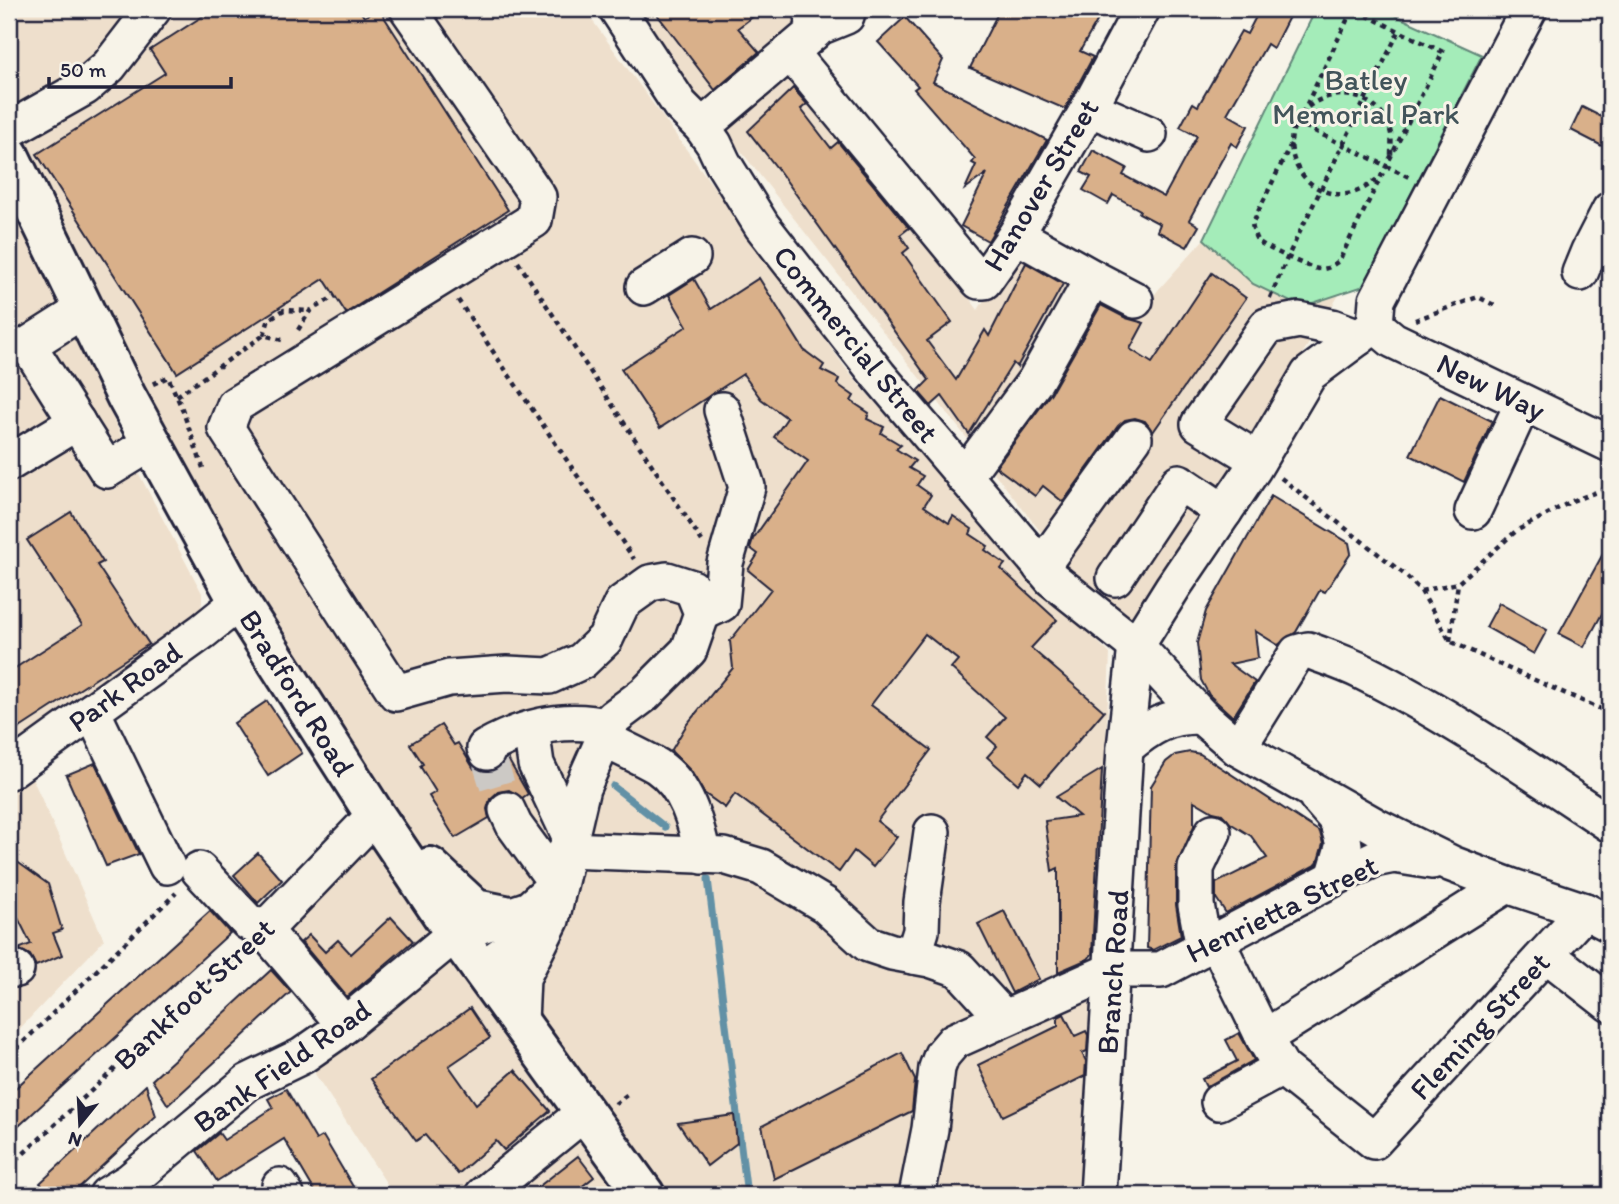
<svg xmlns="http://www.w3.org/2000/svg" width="1619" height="1204" viewBox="0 0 1619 1204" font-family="Itim,sans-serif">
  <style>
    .built { fill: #eedfcc }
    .green { fill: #a4ecb9; stroke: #63877a; stroke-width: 2 }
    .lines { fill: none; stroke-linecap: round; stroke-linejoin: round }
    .stream { stroke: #6291a6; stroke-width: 7 }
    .building { fill: #d9b08a; stroke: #22223b; stroke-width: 2 }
    .minor-tunnel { stroke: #ccc9c5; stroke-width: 35; stroke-dasharray: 35 18; stroke-linecap: butt }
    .minor-casing { stroke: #22223b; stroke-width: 40 }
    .major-casing { stroke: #22223b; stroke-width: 44 }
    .path { stroke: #22223b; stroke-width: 4.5; stroke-dasharray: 5 5; stroke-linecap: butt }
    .minor { stroke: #f7f3e8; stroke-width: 35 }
    .major { stroke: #f7f3e8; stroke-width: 38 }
    .labels { text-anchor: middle; stroke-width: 6; stroke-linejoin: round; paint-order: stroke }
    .park-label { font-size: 30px; fill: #42545a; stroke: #f7f3e8 }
    .street-label { font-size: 30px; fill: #22223b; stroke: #f7f3e8 }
  </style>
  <rect width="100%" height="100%" fill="#f7f3e8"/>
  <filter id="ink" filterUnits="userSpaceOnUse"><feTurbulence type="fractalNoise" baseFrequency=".0143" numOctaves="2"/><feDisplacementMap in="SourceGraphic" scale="14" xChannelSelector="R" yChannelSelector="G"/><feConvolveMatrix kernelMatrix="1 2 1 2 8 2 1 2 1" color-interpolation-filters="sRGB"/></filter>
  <g filter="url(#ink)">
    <g class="built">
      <path d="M9,9H584L850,374L1000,544L1110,654L1085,1195H394L315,1074L332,1016L269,943L372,836L184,481L9,105Z"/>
      <path d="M629,9H825L802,43L857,145L978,310L1016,250L1142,311L1159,289L1204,239L1253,284L1301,307L1339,295L1133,625L1057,564L1150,430L1133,424L1044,536Z"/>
      <path d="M9,195L138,472L202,593V601L201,612L9,751Z"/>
      <path d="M27,766L104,940L9,1040V781Z"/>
    </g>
    <path class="green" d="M1316,9H1381L1482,55L1364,286L1301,307L1253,284L1204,239Z"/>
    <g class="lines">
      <g class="stream">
        <path d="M613,786L665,827"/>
        <path d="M708,879L747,1195"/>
      </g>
    </g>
    <g class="building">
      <path d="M214,9H359L364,17L379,9L508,210L346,313L324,279L177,373L37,154L165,73L150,50Z"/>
      <path d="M653,9H763L738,28L759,52L715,90Z"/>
      <path d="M1000,9H1104L1080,51L1093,57L1065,109L970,68Z"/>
      <path d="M1260,9H1293L1273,48L1267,44L1227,114L1248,126L1237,147L1231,143L1189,220L1199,226L1187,247L1157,231L1160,224L1139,213L1140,210L1113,195L1108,204L1083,190L1091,177L1081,172L1093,150L1127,168L1123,175L1164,197L1197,136L1180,127L1193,103L1198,106L1241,31L1247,34Z"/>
      <path d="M905,17L943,60L933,82L1047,140L988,241L961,226L987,173L965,189L976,165L972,163L975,159L914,89L918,86L878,42Z"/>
      <path d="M793,88L807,104L801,109L831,148L838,142L909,228L900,235L909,248L903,253L952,322L927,341L956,380L985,330L989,336L1026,263L1063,284L1017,367L1013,363L969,434L942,396L931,406L918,391L929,380L780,172L748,131Z"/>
      <path d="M1582,107L1610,121V150L1571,130Z"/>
      <path d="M1212,273L1246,298L1153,432L1145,421L1135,418L1125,420L1118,426L1063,502L1043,486L1035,496L996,467L1051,393L1101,305L1126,318L1144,323L1130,349L1152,363Z"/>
      <path d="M759,278L804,350L824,365L821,370L839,379L837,384L854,396L851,401L869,413L867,419L884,427L881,433L901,445L896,449L915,461L909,468L923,476L917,485L931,495L924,506L949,523L953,516L972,529L970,534L988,546L985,550L1005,564L1001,569L1057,620L1031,648L1104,711L1041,784L1027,772L1018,784L987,757L997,746L987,737L1005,717L951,668L958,660L925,634L871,705L931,750L877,821L897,837L873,867L854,851L839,872L735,794L725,808L704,793L691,771L671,751L687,724L733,668L730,641L771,589L748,570L758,554L750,548L753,539L808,461L774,437L787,418L761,399L743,374L660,428L621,369L687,326L669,295L694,279L711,309Z"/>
      <path d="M1440,395L1492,421L1464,482L1410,455Z"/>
      <path d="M1271,496L1349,543L1351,553L1325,592L1320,590L1296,632L1278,645L1255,631L1258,658L1230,664L1255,682L1233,717L1209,695L1201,680L1197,643L1206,611Z"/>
      <path d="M71,512L103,562L97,565L149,644L9,735V672L82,625L27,540Z"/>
      <path d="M1610,541V599L1584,647L1559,634Z"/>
      <path d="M1499,603L1547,630L1534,654L1486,627Z"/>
      <path d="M267,701L302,753L268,776L234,723Z"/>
      <path d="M441,725L454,745L458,743L474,769L485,772L495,770L508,759L528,794L522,798L509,790L498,792L490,799L487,809L489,818L455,838L429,796L436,792L420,766L423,764L410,744Z"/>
      <path d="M1190,752L1200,754L1320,832L1323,844L1317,864L1226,913L1216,898V883L1267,858L1251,836L1230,823L1222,814L1213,812L1194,801V826L1176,867V905L1181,936L1153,950L1147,948L1151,786L1166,762L1175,755Z"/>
      <path d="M95,763L139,854L106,866L66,775Z"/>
      <path d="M1102,769L1092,954L1088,959L1058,972V868L1052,871L1045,821L1079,816L1056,797Z"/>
      <path d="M258,853L282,880L258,903L234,875Z"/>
      <path d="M9,856L48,884L62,930L53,933L62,955L36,966L30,955L18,949L31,944L12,906L9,903Z"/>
      <path d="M210,911L230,933L9,1135V1094Z"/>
      <path d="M1004,911L1039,979L1012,993L978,924Z"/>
      <path d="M391,917L413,941L347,997L301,942L309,935L325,952L338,940L351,954Z"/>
      <path d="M271,970L291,992L168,1105L152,1080Z"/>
      <path d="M470,1008L490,1038L449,1066L476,1104L515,1070L550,1111L504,1150L496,1141L458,1174L425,1135L416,1141L371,1079Z"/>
      <path d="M1064,1014L1075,1036L1086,1031L1088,1035L1087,1051L1082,1053L1086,1061L1085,1076L1003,1116L978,1065L1058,1026V1017Z"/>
      <path d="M1239,1033L1254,1060L1206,1087L1202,1079L1237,1061L1226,1040Z"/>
      <path d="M902,1053L915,1080L912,1111L774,1179L762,1126Z"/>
      <path d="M146,1085L156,1116L71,1195H50L40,1183Z"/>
      <path d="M286,1089L316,1140L323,1136L358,1195H317L284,1139L217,1181L197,1151L219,1133L224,1140L273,1108L268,1099Z"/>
      <path d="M734,1115L737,1143L707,1166L678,1123Z"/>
      <path d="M578,1156L594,1177L571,1195H528Z"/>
    </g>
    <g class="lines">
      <path class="minor-tunnel" d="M487,752L499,791L507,810"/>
      <defs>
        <g id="minor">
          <path d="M408,9L538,197L534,220L235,405L226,428L396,693L449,678L507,674L549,676L582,661L605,639L622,603L650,583L667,580L692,588L702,613L689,650L645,694L613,718L604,739L582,788L551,920L522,978L520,1022"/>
          <path d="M617,9L680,105L702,127L714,144L723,163L762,226L879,376L1052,579L1136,646L1201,716L1238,748L1377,827L1452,864L1507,885L1585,911L1610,924"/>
          <path d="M814,29L846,16L848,9"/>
          <path d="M790,52L979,281H984L1016,235L1089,108L1142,9"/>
          <path d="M1089,108L1149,134"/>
          <path d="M702,127L814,32L813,9"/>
          <path d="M9,130L85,87L109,66L153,9"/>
          <path d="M1580,273L1589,251L1610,210"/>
          <path d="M1093,278L1135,300"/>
          <path d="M644,287L692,257"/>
          <path d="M83,310L28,345L107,470L151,443"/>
          <path d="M1375,325L1393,340L1610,444"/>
          <path d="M1258,460L1199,424L1267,326L1299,320L1332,327L1359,337"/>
          <path d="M9,463L77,422"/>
          <path d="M964,477L1035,381L1093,278L1016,235"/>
          <path d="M1473,511L1523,403"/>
          <path d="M1041,567L1134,438"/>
          <path d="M1115,578L1179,482L1224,512"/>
          <path d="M702,613L721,604L725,563L747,487L722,410"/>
          <path d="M92,711L167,866"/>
          <path d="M531,729L536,764L570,836"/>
          <path d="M604,739C621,748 640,756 657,766C687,786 696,823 703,856"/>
          <path d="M1125,748C1149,727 1169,715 1201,716"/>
          <path d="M1238,748L1297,653L1308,650C1326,657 1345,663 1363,672C1449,715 1530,771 1610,824"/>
          <path d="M487,752L485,748C523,727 566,716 609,727"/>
          <path d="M9,771L203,631L239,602"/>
          <path d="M1317,797L1337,820L1344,844L1334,878"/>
          <path d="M507,810L514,825L557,884"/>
          <path d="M566,850L724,856L761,867L825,905L868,944L892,952L930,959L959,969L1003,1017"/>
          <path d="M199,870L248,922L264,930L345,1025"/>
          <path d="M264,930L375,815"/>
          <path d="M1217,942L1264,1038L1282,1068L1374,1141L1585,911"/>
          <path d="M1204,948L1196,905V868L1213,832"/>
          <path d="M1546,954L1610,1004"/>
          <path d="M913,956L921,931L922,902L932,832"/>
          <path d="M9,967L16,969"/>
          <path d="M482,969L545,924"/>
          <path d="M1264,1038L1507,885"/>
          <path d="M1219,1102L1282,1068"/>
          <path d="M280,1186L286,1195"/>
          <path d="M107,1195L130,1181L248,1082L302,1056L335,1033L455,934L529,909L557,884"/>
          <path d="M483,1195L585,1112"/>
          <path d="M917,1195L930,1129L937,1068L942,1055L954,1041L1113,970H1161L1334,878L1374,859L1394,855L1432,861"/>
          <path d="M1098,1195L1125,748L1136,646L1173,587L1253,469L1309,374L1375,325L1377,300L1529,9"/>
        </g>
        <g id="major">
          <path d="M9,155L126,396L239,602L375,815L447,922L645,1195"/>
          <path d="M430,867L475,909L505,915"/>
        </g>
      </defs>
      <use href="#minor" class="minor-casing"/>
      <use href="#major" class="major-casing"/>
      <g class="path">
        <path d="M1308,107C1337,84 1382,95 1391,134C1392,141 1391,149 1391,156"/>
        <path d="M1296,122L1409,177"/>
        <path d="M1291,144L1252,224C1253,229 1254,235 1257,240C1264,247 1309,268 1319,269C1327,270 1333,265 1339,261L1443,52L1355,10L1351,12L1304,110C1299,118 1294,125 1292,134C1286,167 1314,198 1347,194C1361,192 1371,184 1381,176"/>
        <path d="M518,262L702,541"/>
        <path d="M1270,298L1288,256L1399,31"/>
        <path d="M458,300L634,559"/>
        <path d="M1415,320L1478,297L1498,307"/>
        <path d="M298,330L310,311L335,296"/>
        <path d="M264,335L269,319L284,310L310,311"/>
        <path d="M153,384L168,377L181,406L203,468"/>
        <path d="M177,396L264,335L282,340"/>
        <path d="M1281,478L1404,574L1421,591L1450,641L1505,667L1610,713"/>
        <path d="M1421,591L1458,583"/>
        <path d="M1450,641L1458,583L1516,531L1572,501L1610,487"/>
        <path d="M9,1056L176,893"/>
        <path d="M615,1104L628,1094"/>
        <path d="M9,1167L242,951"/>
        <path d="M9,1190L15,1195"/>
      </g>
      <use href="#minor" class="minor"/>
      <use href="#major" class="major"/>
    </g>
  </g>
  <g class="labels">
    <g class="park-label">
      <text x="1366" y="90">Batley<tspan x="1366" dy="34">Memorial Park</tspan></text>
    </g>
    <g class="street-label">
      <text transform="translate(1041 185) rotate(-59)" y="10">Hanover Street</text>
      <text transform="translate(856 344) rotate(51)" y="10">Commercial Street</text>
      <text transform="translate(1491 387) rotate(26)" y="10">New Way</text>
      <text transform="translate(125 687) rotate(-36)" y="10">Park Road</text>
      <text transform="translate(297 693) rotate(58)" y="10">Bradford Road</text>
      <text transform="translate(1282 909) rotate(-26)" y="10">Henrietta Street</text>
      <text transform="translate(1113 972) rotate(-86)" y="10">Branch Road</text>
      <text transform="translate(194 994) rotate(-43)" y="10">Bankfoot Street</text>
      <text transform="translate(1480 1026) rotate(-47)" y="10">Fleming Street</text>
      <text transform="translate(282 1066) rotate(-35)" y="10">Bank Field Road</text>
    </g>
  </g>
  <rect width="1619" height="1204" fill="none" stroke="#f7f3e8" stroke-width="35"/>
  <rect x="18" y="18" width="1584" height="1169" fill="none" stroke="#22223b" stroke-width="2.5" filter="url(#ink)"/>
  <g transform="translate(80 1124) rotate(198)" stroke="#f7f3e8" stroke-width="5" paint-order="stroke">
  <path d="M0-5L12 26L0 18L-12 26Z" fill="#22223b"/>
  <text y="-10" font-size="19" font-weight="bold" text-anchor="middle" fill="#22223b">N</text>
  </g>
  <path d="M49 77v10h182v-10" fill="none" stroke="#22223b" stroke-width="3.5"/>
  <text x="60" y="77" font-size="21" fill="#22223b" stroke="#f7f3e8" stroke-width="5" paint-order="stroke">50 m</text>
</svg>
